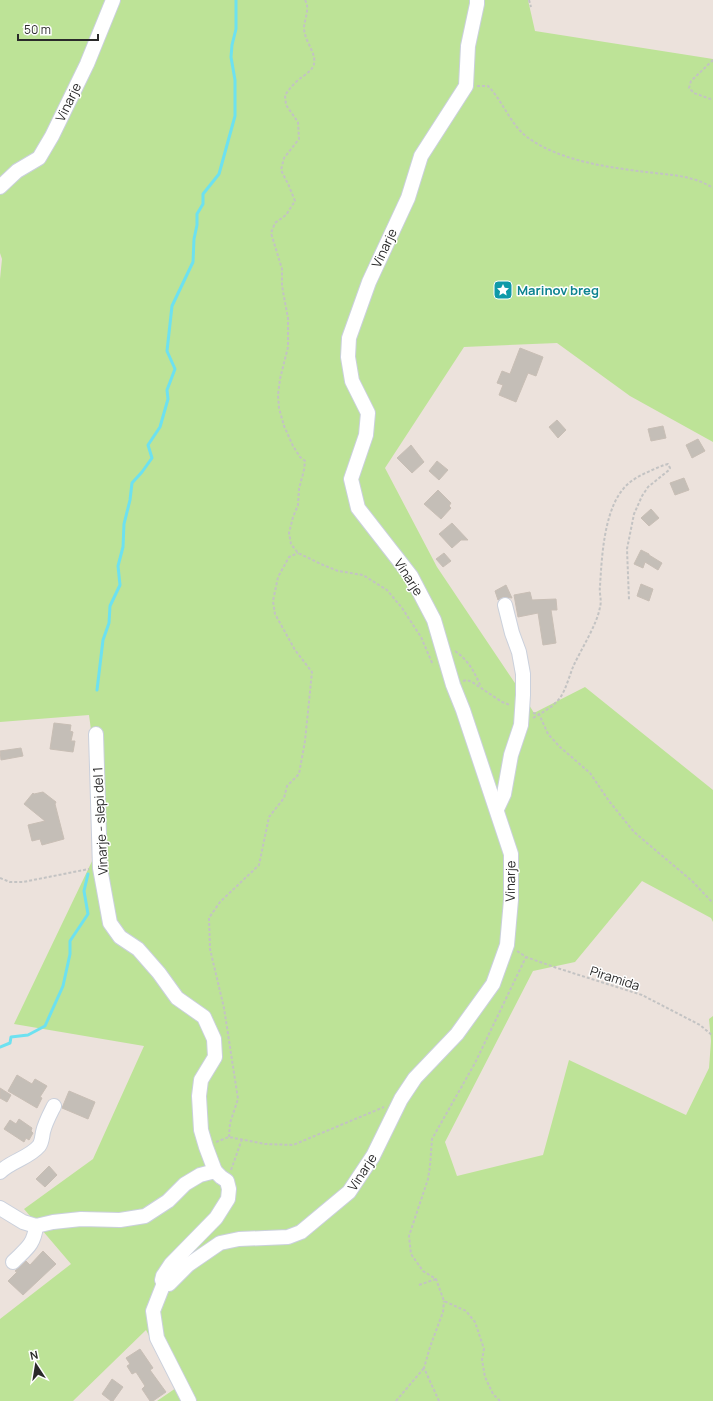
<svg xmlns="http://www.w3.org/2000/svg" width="713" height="1401" viewBox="0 0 713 1401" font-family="Manrope,sans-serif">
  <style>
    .green { fill: #bde397 }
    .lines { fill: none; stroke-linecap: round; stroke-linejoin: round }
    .stream { stroke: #6de1f0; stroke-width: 3 }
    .building { fill: #c4beb7; stroke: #c8beb5 }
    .minor-casing { stroke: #cad0dc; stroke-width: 16 }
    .path { stroke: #c3c3c3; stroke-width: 2; stroke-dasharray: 3 2; stroke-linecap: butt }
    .minor { stroke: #fff; stroke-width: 14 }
    .labels { text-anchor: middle; stroke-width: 3; stroke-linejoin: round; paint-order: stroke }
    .street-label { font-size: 13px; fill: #2a2a2a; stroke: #fff }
    .culture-label { font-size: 13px; font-weight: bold; fill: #0d838f; stroke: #fff; text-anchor: start }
  </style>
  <rect width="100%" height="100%" fill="#ece2dc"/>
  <path class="green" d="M0,0H528L535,31L713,59V442L630,396L557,343L464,347L385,468L437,567L523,695L534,713L585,687L713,790V922L711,918L642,881L575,962L533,971L445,1142L457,1176L543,1155L569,1060L686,1115L709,1068L711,1041L709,1019L713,1016V1401H157L176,1388L146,1330L73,1401H0V1319L71,1264L24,1209L93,1159L144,1046L14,1024L105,834L89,715L0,722V279L2,259L0,253Z"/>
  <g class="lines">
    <g class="stream">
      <path d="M97,690L103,640L109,623L110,606L120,585L118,566L123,547L124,524L130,500L132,483L142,472L152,458L148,445L160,427L168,399L167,390L175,369L167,351L172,306L193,262L194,239L197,225V214L203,204V194L219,174L235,116V80L231,57L232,45L236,29V0"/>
      <path d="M0,1047L10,1043L11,1037L28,1035L45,1026L63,986L70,954V941L88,914L84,891L88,874"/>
    </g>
  </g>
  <g class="building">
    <path d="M520,348L543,357L536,376L528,373L516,402L499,395L503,385L497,383L502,371L510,374Z"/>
    <path d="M557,420L566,430L558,438L549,427Z"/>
    <path d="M663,426L666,438L651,441L648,429Z"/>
    <path d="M698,439L705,451L692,458L686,445Z"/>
    <path d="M411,445L424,462L412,473L397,458Z"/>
    <path d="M437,461L448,470L439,480L429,471Z"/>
    <path d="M684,478L689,490L675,495L670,483Z"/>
    <path d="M438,490L451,503L449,506L451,508L441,519L424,504Z"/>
    <path d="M651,509L659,518L649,526L641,518Z"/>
    <path d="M452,523L468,540H461L452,548L439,534Z"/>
    <path d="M641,550L649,554V555L662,563L658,570L645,562L643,568L634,564Z"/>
    <path d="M444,553L451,561L443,567L436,559Z"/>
    <path d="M641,584L653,589L649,601L637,596Z"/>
    <path d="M506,585L512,598L503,597L498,600L495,591Z"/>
    <path d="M530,592L532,600L556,599L557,610H551L556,643L543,645L538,613L518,617L514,595Z"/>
    <path d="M54,723L71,725L70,731L73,732L71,741H75L73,752L50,749Z"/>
    <path d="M21,748L23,756L1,760L0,751Z"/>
    <path d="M43,792L56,802L55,804L64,839L42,845L40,839L32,841L28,825L45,821L24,804L33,793L34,794Z"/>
    <path d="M17,1075L32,1084L35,1079L47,1086L40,1097L42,1098L37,1108L8,1091Z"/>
    <path d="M0,1088L11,1095L7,1102L0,1098Z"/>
    <path d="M69,1091L95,1102L88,1119L62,1108Z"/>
    <path d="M19,1119L32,1128L31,1131L33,1133L29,1140L26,1138L24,1142L4,1129L10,1120L16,1124Z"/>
    <path d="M49,1166L57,1175L45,1187L36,1179Z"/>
    <path d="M43,1251L56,1264L23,1295L8,1281L17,1272L15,1271L26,1261L30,1265Z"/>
    <path d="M140,1349L153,1368L150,1370L166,1392L153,1401H150L142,1389L145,1386L136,1372L132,1374L127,1366L130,1364L126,1358Z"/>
    <path d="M112,1379L123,1387L113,1401H111L102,1394Z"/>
  </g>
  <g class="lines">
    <defs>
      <g id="minor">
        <path d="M0,187L17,171L39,158L52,136L87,64L113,0"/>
        <path d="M96,734L100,868L110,923L120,937L138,949L159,973L177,998L204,1017L214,1039L215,1057L201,1080L199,1096L201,1130L206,1147L215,1171"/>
        <path d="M497,809L504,794L511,755L521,725L523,695V674L519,652L512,633L505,605"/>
        <path d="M0,1172C11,1161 29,1158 39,1146C42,1142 42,1137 43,1132C45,1123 50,1114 54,1106"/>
        <path d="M0,1208L23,1222L36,1226L53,1222L81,1219L120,1220L145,1216L168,1201L185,1184L200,1175L215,1171L221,1177L227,1181L229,1189L228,1199L216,1218L171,1264L163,1276L162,1280L164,1283"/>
        <path d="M13,1262C26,1249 34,1245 36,1226"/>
        <path d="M164,1283L169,1284L188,1265L220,1243L239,1239L288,1237L301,1232L349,1192L373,1156L401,1099L415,1078L457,1034L493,984L507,945L511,900V854L463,710L453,685L434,620L411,576L358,508L351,479L366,435L368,413L352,381L348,357L349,338L369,282L408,198L421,156L466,86L468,46L477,4V0"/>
        <path d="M164,1283L153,1311L157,1338L189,1401"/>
      </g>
    </defs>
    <use href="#minor" class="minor-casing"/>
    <g class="path">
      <path d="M305,0C310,8 305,18 304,27C304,36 309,44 312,51C320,70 306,72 295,83C291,87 288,91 285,95L286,105L298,122L299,139L284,158L281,170L289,186L295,201L286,215L275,223L271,233L282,269V286L288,318V347L280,379L278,395L279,408L284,426L293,446L300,457L305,461L304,470L299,489L298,505L293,517L289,533L291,544L298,553L323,565L338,571L363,575L387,590L402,608L421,637L433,665"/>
      <path d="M529,0L531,7"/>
      <path d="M713,60L691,81L689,88L694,93L713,100"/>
      <path d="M477,86H488C503,101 510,124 527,137C560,161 606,167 646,172C669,175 693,175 713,188"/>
      <path d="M455,651C468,660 474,671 480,685"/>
      <path d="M463,681L467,680L472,682L502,702L510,705"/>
      <path d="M533,713L539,714L548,734L560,747L590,773L609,801L634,832L692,881L713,903"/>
      <path d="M533,718C543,712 553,707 560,698C566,689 569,677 573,667C581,649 597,625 600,607C602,600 599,593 600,586C602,555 604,504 629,483C639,475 652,470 664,465L668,464L670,468L669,470L648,487L642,496L634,514L627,549L629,600"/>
      <path d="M0,878L10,882H23L89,869"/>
      <path d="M517,951L526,957L557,968L642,995L700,1025L713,1036"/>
      <path d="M229,1137L230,1123L238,1099L224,1008L210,949L209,918L220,902L259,865L269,817L284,798L287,786L299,774L305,741L312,672L295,650L275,614L273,601L278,577L289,557L298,553"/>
      <path d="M216,1142L229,1137L265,1144L293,1145L384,1107"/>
      <path d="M231,1170L242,1139"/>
      <path d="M419,1285L436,1279"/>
      <path d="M396,1401L424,1368"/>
      <path d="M439,1401L424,1368L430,1347L443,1312L444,1301"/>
      <path d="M500,1401L493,1394L485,1377L482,1360L484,1349L475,1322L466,1311L444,1301L436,1279L423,1271L411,1254L409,1236L428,1179L430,1166L432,1139L475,1063L526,957"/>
    </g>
    <use href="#minor" class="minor"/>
  </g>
  <defs>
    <symbol id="sight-square" viewBox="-11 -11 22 22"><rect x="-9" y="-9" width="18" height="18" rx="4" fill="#0f9aa8" stroke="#fff"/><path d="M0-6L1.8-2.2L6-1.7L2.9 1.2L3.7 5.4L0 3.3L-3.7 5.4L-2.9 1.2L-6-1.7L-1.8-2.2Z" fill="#fff"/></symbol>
  </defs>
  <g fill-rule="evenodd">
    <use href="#sight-square" x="492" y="279" width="22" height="22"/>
  </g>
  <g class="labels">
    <g class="street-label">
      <text transform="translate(68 102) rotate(-64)" y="5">Vinarje</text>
      <text transform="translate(384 248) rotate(-65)" y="5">Vinarje</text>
      <text transform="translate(409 577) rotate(57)" y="5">Vinarje</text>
      <text transform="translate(100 821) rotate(-93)" y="5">Vinarje - slepi del 1</text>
      <text transform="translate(510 881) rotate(-89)" y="5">Vinarje</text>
      <text transform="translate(615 978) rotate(18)" y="5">Piramida</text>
      <text transform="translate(362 1172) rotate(-57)" y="5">Vinarje</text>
    </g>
    <g class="culture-label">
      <text x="517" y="295">Marinov breg</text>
    </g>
  </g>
  <g transform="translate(36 1365) rotate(348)" stroke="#ffffff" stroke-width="3" paint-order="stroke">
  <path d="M0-3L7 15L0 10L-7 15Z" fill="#2a2a2a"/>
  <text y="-6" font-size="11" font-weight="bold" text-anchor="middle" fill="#2a2a2a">N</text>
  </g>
  <path d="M18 34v6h80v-6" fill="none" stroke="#2a2a2a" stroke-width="2"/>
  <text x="24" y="34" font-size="12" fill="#2a2a2a" stroke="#ffffff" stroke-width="3" paint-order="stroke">50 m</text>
</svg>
